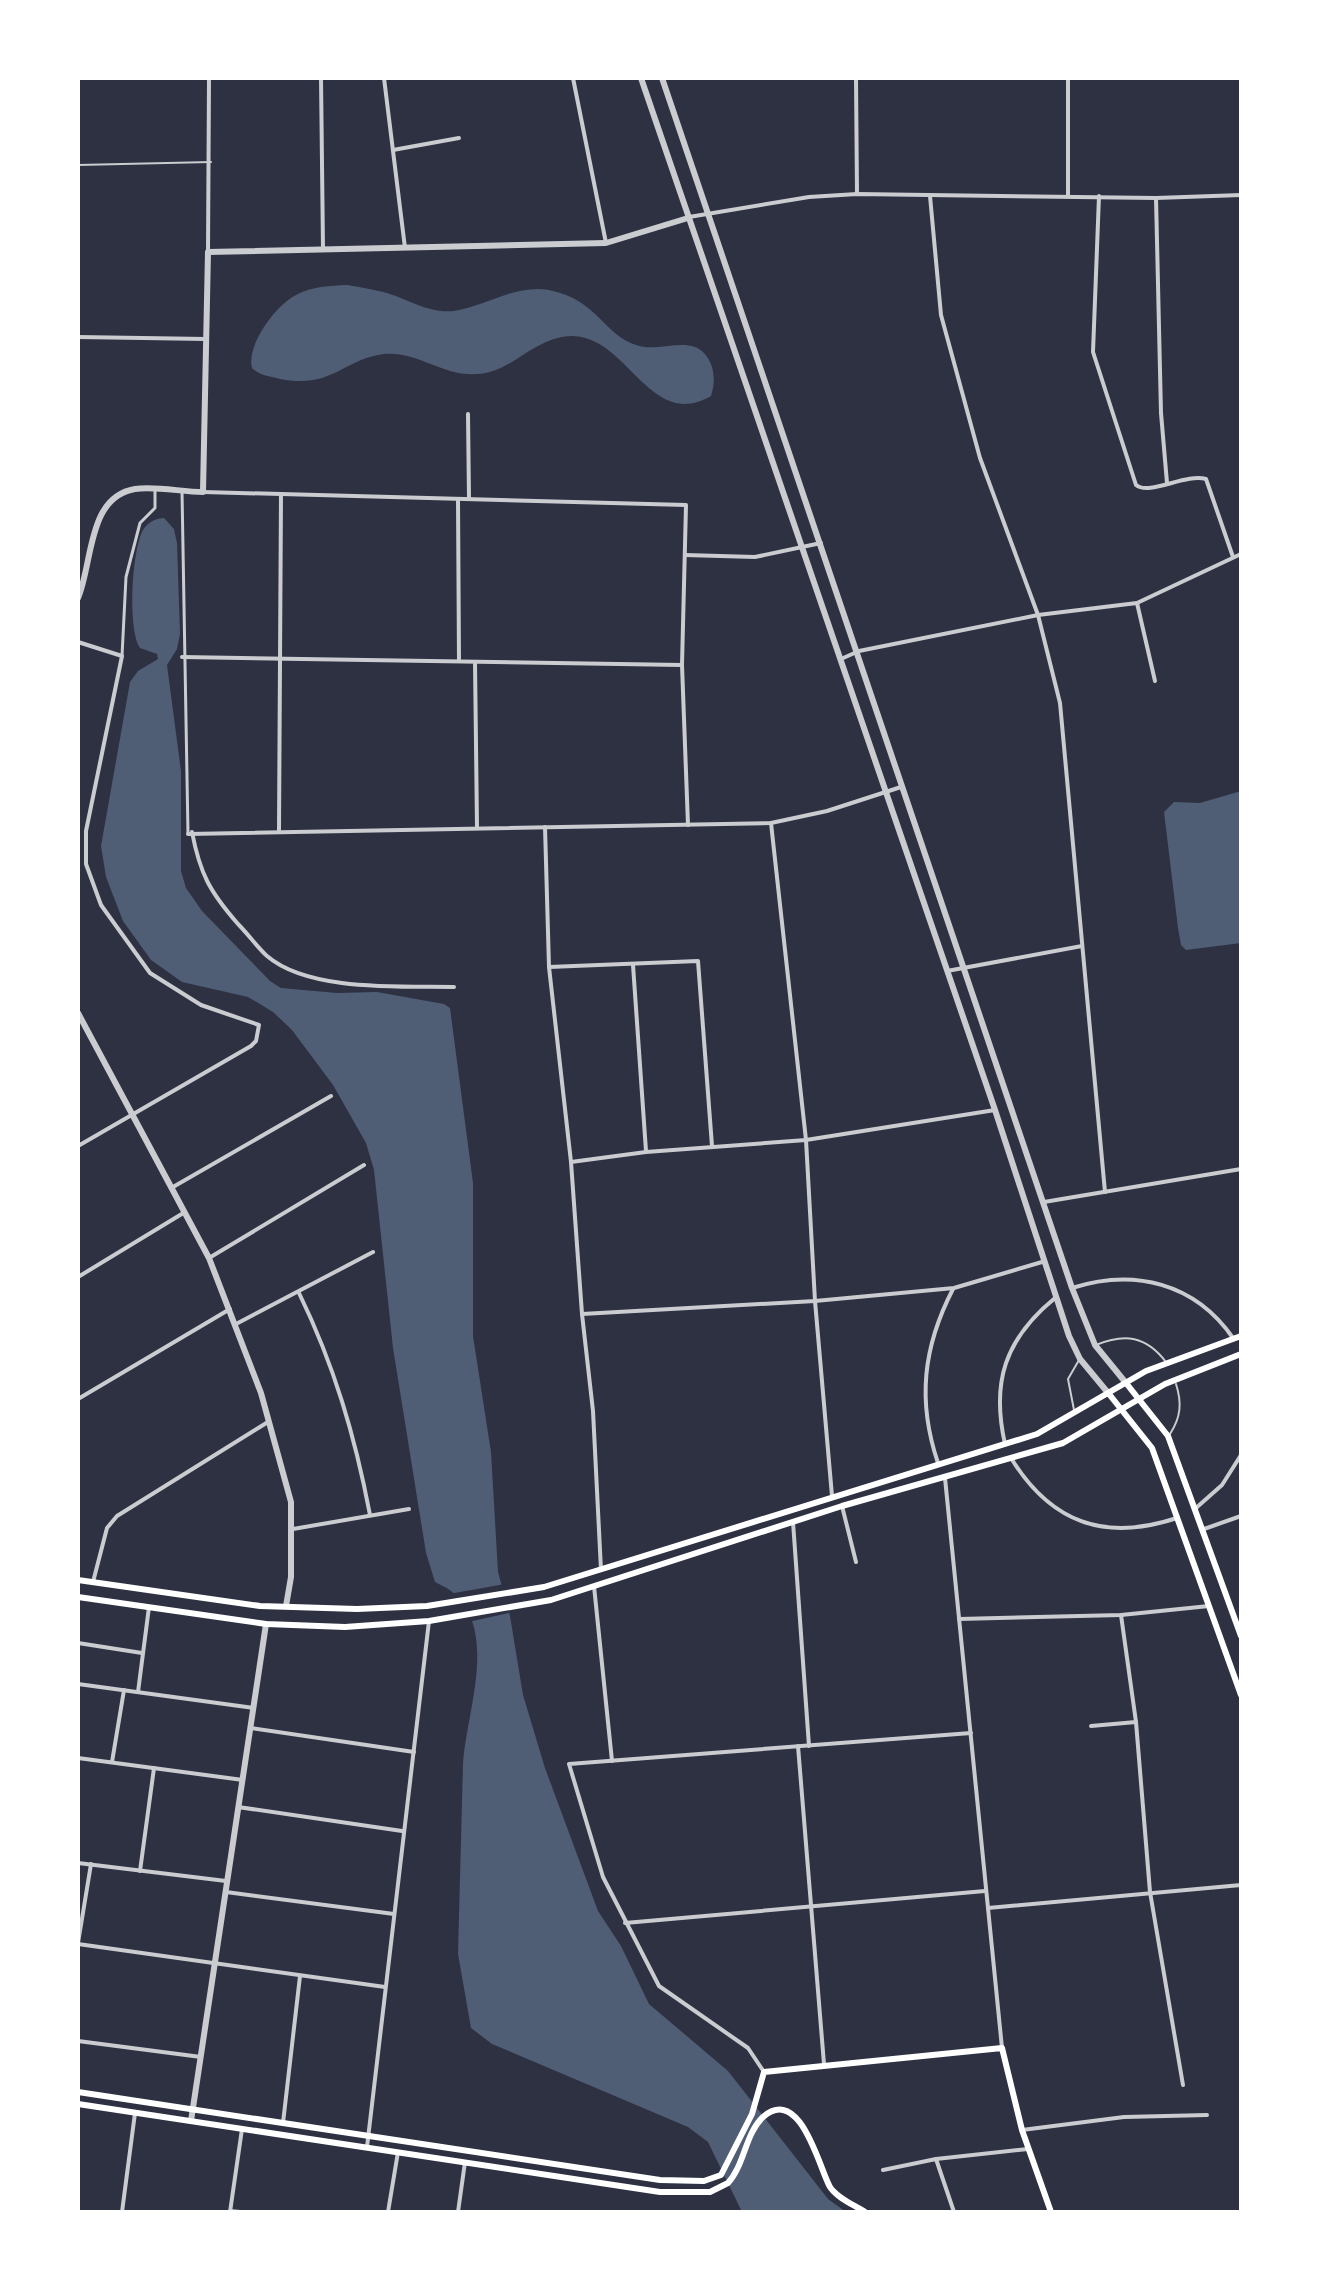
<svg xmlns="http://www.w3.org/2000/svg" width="1319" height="2290" viewBox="0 0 1319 2290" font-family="'PT Serif',serif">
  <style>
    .water { fill: #4f5d75 }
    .pier { fill: #2d3142 }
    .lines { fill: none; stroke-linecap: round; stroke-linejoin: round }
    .service { stroke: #caccd0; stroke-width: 2 }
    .pedestrian { stroke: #caccd0; stroke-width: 3 }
    .minor { stroke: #caccd0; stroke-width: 4 }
    .tertiary { stroke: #caccd0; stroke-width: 6 }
    .secondary { stroke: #fff; stroke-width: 6 }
  </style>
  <rect width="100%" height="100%" fill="#2d3142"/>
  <g class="water">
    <path d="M347,285C359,287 372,289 383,292C407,298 428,314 454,311C486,306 516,284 549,290C598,300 603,334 636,345C656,353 685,337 702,351C715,363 716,381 711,396C644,435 624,316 554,339C531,346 512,366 490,372C448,383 421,350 384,354C343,359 333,389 280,379C270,376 260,376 252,368C246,345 276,305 296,295C313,286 329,286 347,285Z"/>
    <path d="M164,518L174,529L177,543L180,634L177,649L167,665L181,771V871L186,888L202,911L270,981L281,988L337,993L377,992L444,1004L450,1008L473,1183V1336L491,1452L498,1572L510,1616L523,1695L545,1768L598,1911L621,1946L649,2004L728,2071L828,2199L846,2212H742L708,2142L688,2127L492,2044L471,2028L458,1954L463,1764C466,1712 500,1630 451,1591C446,1587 440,1585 435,1582L426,1553L393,1348L374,1170L366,1143L333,1085L292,1030L273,1012L248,997L182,982L151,960L123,921L106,877L101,846L130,682L138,671L158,659L157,654L140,648C127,630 132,549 143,530C148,522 156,518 164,518Z"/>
    <path d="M1241,791V943L1186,950L1181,945L1178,928L1164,812L1174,802L1200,803Z"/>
  </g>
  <path class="pier" d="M505,1584L514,1612L468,1622L449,1594Z"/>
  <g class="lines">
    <g class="service">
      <path d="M78,165L211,162"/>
      <path d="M1096,1345C1125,1333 1146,1336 1166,1362"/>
      <path d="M1074,1410L1068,1379L1079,1360"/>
      <path d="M1170,1434C1181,1417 1182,1403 1176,1384"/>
    </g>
    <g class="pedestrian">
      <path d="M182,491L188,834"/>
      <path d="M122,656L126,577L140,523L155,508V490"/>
    </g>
    <g class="minor">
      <path d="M321,78L323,249"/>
      <path d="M384,78L405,248"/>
      <path d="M573,78L606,243"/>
      <path d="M856,78L857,194"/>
      <path d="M1068,78V196"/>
      <path d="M393,150L459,138"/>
      <path d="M930,196L941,315L980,458L1038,615L1060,703L1105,1192"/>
      <path d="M1099,196L1093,352L1136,485C1149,496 1186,473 1206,479L1233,557"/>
      <path d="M1156,198L1161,413L1167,483"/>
      <path d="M689,217L809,197L857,194L1156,198L1241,195"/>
      <path d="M208,252L209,78"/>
      <path d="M78,337L206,339"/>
      <path d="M468,414L469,499"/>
      <path d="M203,492L686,505L682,665L688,825"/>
      <path d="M458,499L459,661"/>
      <path d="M685,555L755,557L821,543"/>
      <path d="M1137,603L1155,681"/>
      <path d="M78,642L122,656L86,831V864L101,905L150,973L201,1005L259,1025L256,1041L251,1046L78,1146"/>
      <path d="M182,657L682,665"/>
      <path d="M841,659L859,651L1038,615L1137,603L1241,554"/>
      <path d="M475,662L477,827"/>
      <path d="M771,823L806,1140L815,1301L832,1496"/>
      <path d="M545,827L549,967L571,1162L582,1314L593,1411L601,1570"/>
      <path d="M279,830L281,494"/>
      <path d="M192,832C200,874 210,892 238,924C248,934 257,947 267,956C309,992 402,986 454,987"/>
      <path d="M188,834L771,823L827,811L901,787"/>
      <path d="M633,965L646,1151"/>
      <path d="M549,967L698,961L712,1146"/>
      <path d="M947,971L1082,946"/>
      <path d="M571,1162L646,1152L806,1140L995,1110"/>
      <path d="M173,1187L331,1096"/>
      <path d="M1044,1202L1241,1169"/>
      <path d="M209,1258L364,1165"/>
      <path d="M78,1277L185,1212"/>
      <path d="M1072,1288C1134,1268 1195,1283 1233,1338"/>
      <path d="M299,1293C334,1365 355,1436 370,1515"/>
      <path d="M582,1314L815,1301L954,1288L1042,1262"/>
      <path d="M236,1324L373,1252"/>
      <path d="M78,1399L230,1309"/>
      <path d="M1005,1444C991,1382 1005,1339 1055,1298"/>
      <path d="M1011,1458C1051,1523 1105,1542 1177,1518"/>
      <path d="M938,1463C917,1401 923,1347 953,1289"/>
      <path d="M945,1478L1002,2048"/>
      <path d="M842,1506L856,1562"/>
      <path d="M1196,1508L1222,1485L1241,1455"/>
      <path d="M793,1522L809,1746"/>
      <path d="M293,1529L409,1509"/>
      <path d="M1204,1529L1241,1516"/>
      <path d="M93,1582L107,1528L117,1516L268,1422"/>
      <path d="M594,1586L612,1761"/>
      <path d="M1121,1615L1136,1722L1150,1892L1183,2085"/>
      <path d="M959,1619L1121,1615L1209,1606"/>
      <path d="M78,1643L142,1653"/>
      <path d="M78,1684L254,1708"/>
      <path d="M138,1692L149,1607"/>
      <path d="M1091,1726L1136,1722"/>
      <path d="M251,1728L414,1752"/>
      <path d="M798,1746L824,2064"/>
      <path d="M78,1758L243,1780"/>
      <path d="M112,1762L124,1690"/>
      <path d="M238,1807L402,1831"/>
      <path d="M78,1863L226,1881"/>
      <path d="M140,1871L154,1768"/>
      <path d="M226,1892L394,1914"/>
      <path d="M988,1908L1241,1885"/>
      <path d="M625,1923L985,1891"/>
      <path d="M78,1943L91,1864"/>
      <path d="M78,1944L385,1987"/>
      <path d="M78,2041L201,2057"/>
      <path d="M764,2072L748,2048L659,1986L603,1877L569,1764L971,1733"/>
      <path d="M283,2123L300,1976"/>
      <path d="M1022,2130L1124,2117L1207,2115"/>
      <path d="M367,2147L429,1621"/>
      <path d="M936,2159L954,2212"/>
      <path d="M883,2170L936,2159L1028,2149"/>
      <path d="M230,2211L240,2212"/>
      <path d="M122,2212L135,2113"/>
      <path d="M230,2212L242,2129"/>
      <path d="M388,2212L398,2152"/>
      <path d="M458,2212L465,2162"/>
    </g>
    <g class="tertiary">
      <path d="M641,78L995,1110L1069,1336L1080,1359L1109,1394"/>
      <path d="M662,78L1072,1288L1095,1345L1126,1383"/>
      <path d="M78,598C93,563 87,497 135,489C156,486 182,492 203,492L208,252L606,243L688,218"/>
      <path d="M78,1013L209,1258L261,1393L291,1502V1577L286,1606"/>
      <path d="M191,2121L266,1624"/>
    </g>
    <g class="secondary">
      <path d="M1126,1383L1168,1436L1241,1636"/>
      <path d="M1109,1394L1152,1448L1241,1695"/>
      <path d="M78,1580L260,1606L357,1609L427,1606L544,1587L1037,1434L1146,1371L1241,1336"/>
      <path d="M78,1597L266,1624L345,1627L429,1621L551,1600L842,1506L1063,1443L1165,1384L1241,1354"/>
      <path d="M78,2092L660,2180L704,2181L721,2175L752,2114L764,2072L1002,2048L1022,2130L1051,2212"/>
      <path d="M78,2104L660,2192H710L728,2183C745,2164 745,2134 763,2117C801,2084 820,2171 830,2187C837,2198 854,2205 865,2212"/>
    </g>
  </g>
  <rect width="1319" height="2290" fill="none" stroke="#ffffff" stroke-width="160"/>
</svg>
